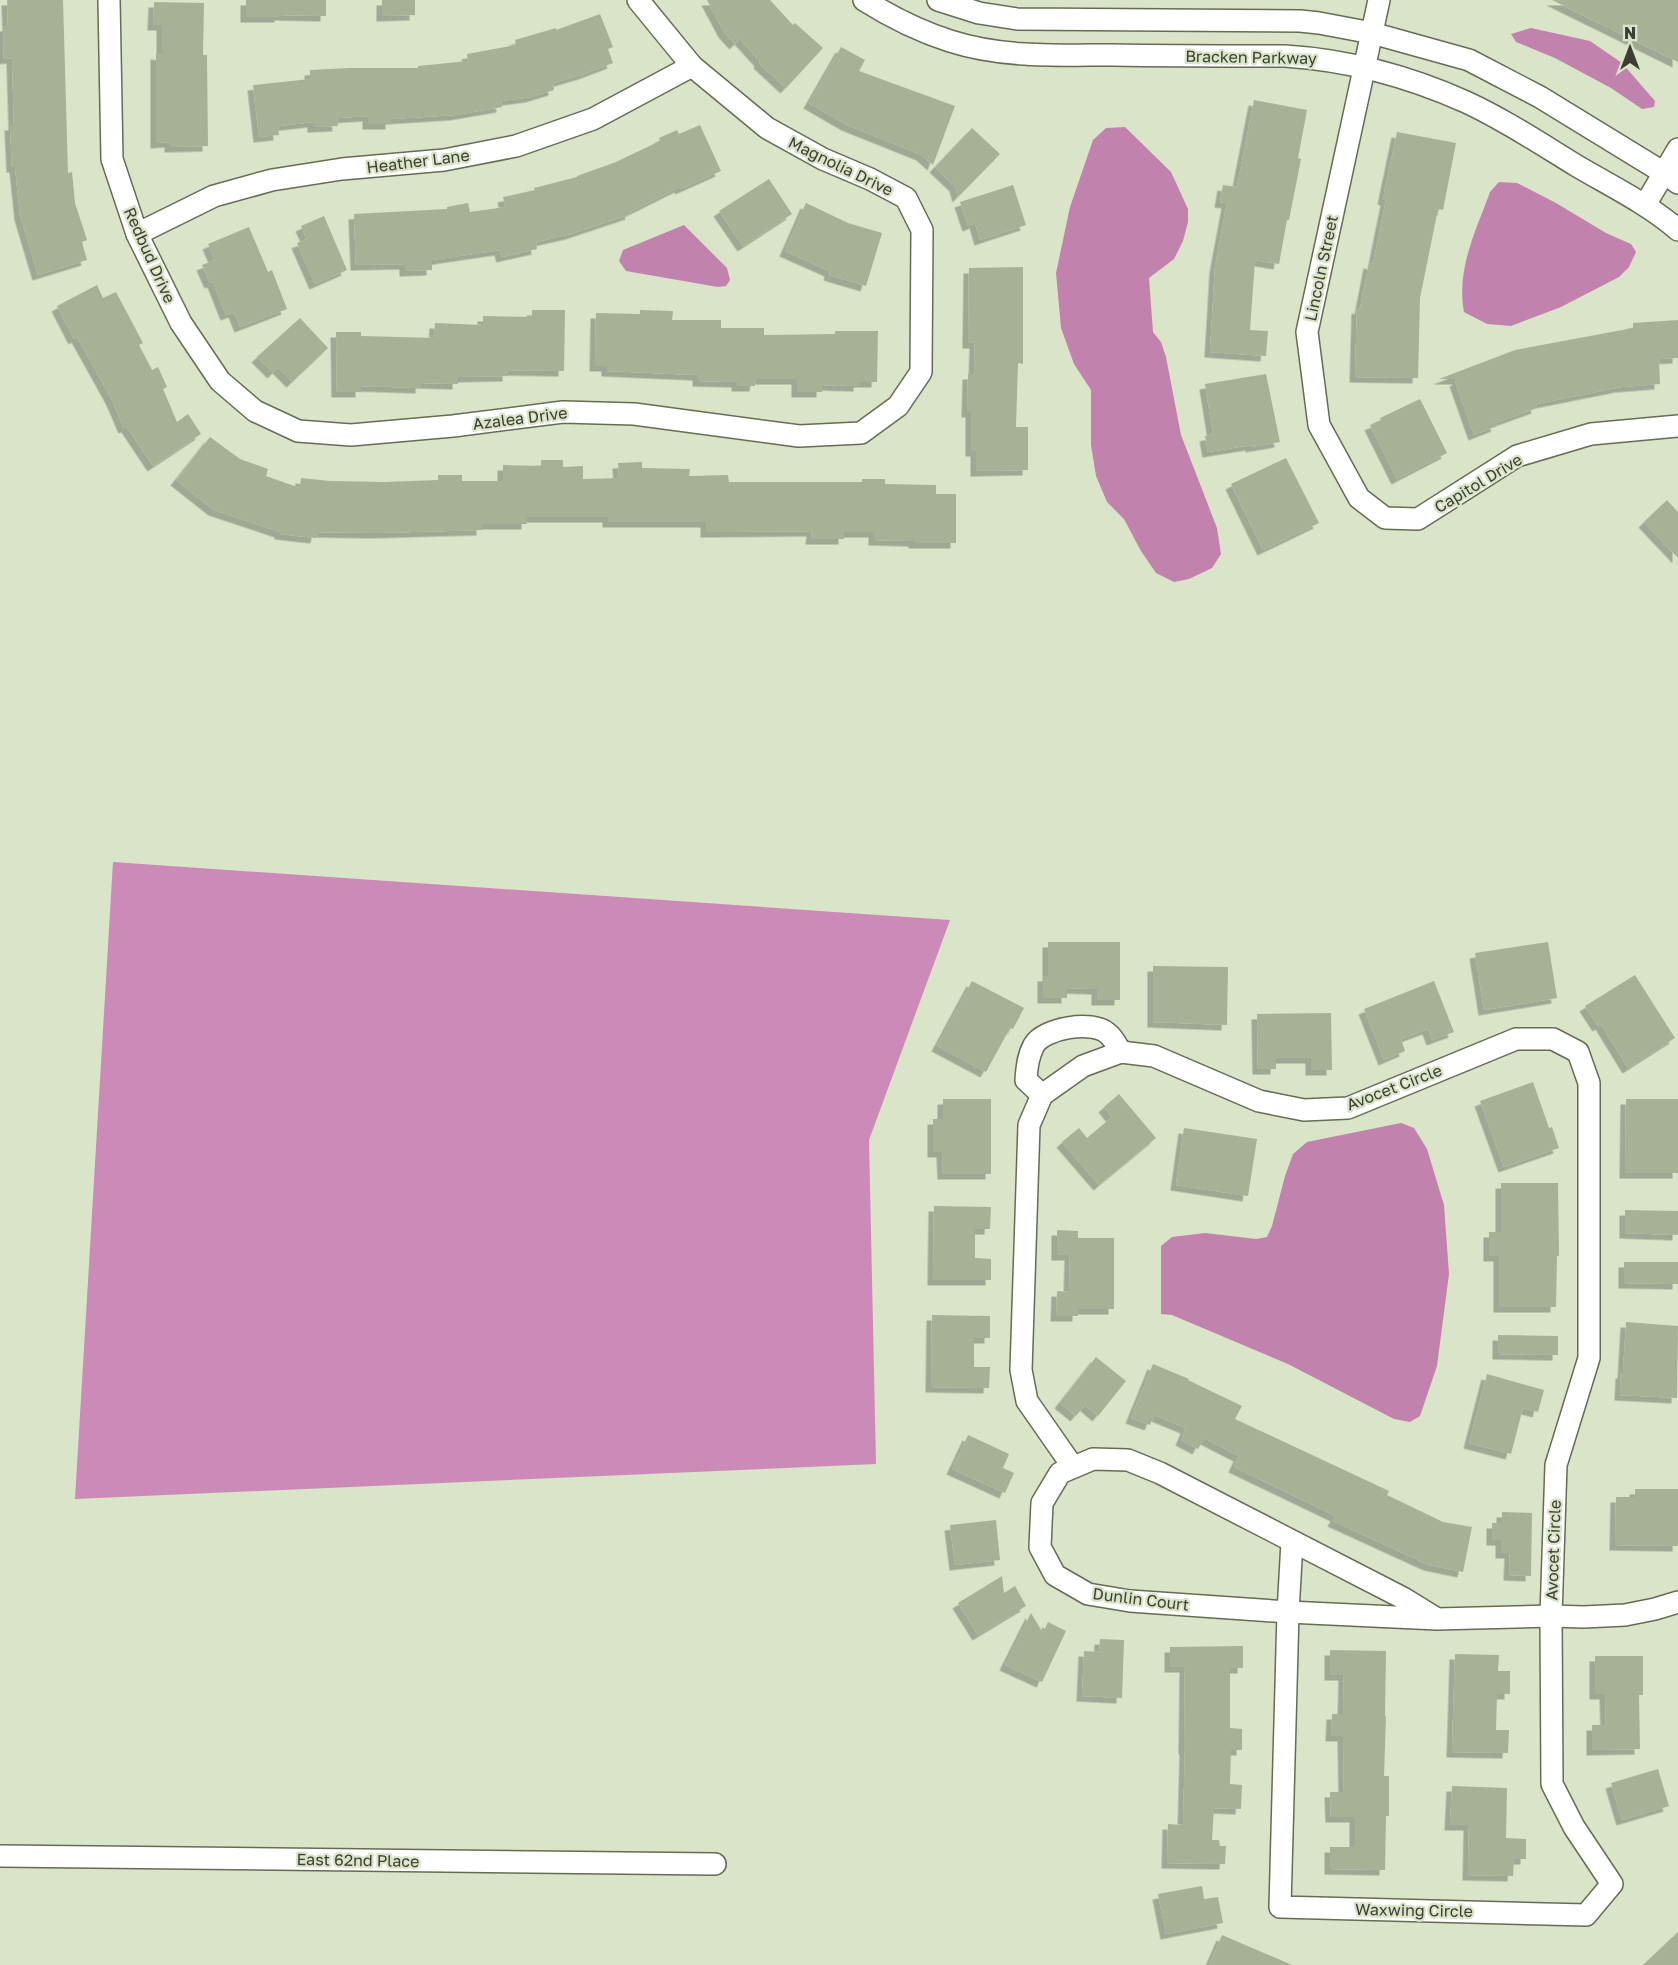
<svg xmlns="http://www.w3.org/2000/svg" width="1678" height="1965" viewBox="0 0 1678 1965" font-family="'Golos Text',sans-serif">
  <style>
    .forest { fill: #cb8ab7 }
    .water { fill: #c282ae }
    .building { fill: #a7b196; filter: url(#shadow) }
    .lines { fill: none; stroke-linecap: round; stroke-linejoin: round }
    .minor-casing { stroke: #646d54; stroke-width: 24 }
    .minor { stroke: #fff; stroke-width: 21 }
    .labels { text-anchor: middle; stroke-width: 4.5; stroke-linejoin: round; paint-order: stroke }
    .street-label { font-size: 16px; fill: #3a3e33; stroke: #dae4c8 }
  </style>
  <defs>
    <filter id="shadow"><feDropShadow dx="-5.5" dy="5.5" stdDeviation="0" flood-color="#0004"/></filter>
  </defs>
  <rect width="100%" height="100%" fill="#dae4c8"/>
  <path class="forest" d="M113,862L950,920L869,1140L876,1464L75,1499Z"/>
  <g class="water">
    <path d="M1531,28L1590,41L1622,63L1655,101L1654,107L1642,109L1611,88L1555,58L1516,42L1511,34Z"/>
    <path d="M1125,127L1171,172L1188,209V222L1183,241L1174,259L1149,278L1153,332L1161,342L1166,357L1181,435L1217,528L1221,554L1212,568L1189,579L1174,582L1156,573L1141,551L1124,519L1107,502L1096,476L1091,445V390L1074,364L1061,328L1056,273L1070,207L1093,140L1106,128Z"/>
    <path d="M1499,182L1517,183L1556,203L1606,233L1631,244L1636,252L1629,267L1619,277L1561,307L1511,326L1487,324L1464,312C1456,269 1476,231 1490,192Z"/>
    <path d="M684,225L727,268L730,280L726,286L718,287L626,271L619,261L623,250Z"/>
    <path d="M1401,1123L1414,1128L1427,1149L1444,1205L1449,1274L1437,1366L1420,1416L1410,1422L1394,1419L1288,1364L1172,1315L1161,1314V1246L1172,1237L1205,1233L1256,1239L1267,1237L1272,1226L1285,1176L1293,1154L1307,1142Z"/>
  </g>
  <g class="building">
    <path d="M7,0H63L68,173L72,172L75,203L87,240L82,242L87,260L38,275L20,215L15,167H12L10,125H14L12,58L4,59L3,26H8Z"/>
    <path d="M246,0H326V16L280,15V17H246Z"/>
    <path d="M382,0H415V15L382,16Z"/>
    <path d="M707,0H770L793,25L795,23L823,48L786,88L759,63L760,61L740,39L735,44L724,32Z"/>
    <path d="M1552,0H1678V62Z"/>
    <path d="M154,2L204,3L203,55H207L208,146L170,147V142L156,143V54L162,55V25H153Z"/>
    <path d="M600,14L613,47L608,49L613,63L584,74L553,83L554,90L531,97L501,101L502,107L455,115L391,119V124H368V116L337,118L338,126L313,127V122L278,126L279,135L259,137L253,85L310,79V70L349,68H418V66L468,61L467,54L516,45L515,40L556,28V30Z"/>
    <path d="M841,47L865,60L859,71L955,106L933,165L922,155L847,125L809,103Z"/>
    <path d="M1254,100L1307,110L1298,158L1301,159L1289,220H1287L1279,264L1255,260L1250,330L1268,331L1266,356L1210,352L1215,267L1227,203L1220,202L1223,185L1237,187Z"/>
    <path d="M700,125L721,171L681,189L680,187L630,212L631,214L571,234L536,242L537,249L502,257L500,250L432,260V270L405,271V264L356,265L354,214L447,209V207L468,203L470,212L505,207L503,197L535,190L534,188L577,177V176L616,162L660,141L659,138L677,130L679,134Z"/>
    <path d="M972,128L1000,154L958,197L955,186L935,167Z"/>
    <path d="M1397,132L1456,143L1443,210L1438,209L1420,298L1418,378L1355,377L1357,308L1360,309L1369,263L1373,264L1386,200L1383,199Z"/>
    <path d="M769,179L792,214L743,246L719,211Z"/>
    <path d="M1013,185L1026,225L980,240L975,223L968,226L960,202Z"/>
    <path d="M806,203L848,223L882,233L866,286L829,275L830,271L785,251Z"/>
    <path d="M324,216L347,270L315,284L297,243L307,239L301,226Z"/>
    <path d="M249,227L268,272L272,270L287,309L240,327L234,312L226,315L213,282L210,283L202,265L215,260L208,244Z"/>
    <path d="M1023,267V364L1018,363L1016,427H1028V470L976,471V451H971V412H967L968,374H974L975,343H968L969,268Z"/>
    <path d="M97,285L103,298L116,292L143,343L139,345L152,370L158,367L167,387L163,389L177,422L188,414L201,434L153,466L127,427L124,428L111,398L77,337L74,339L57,306Z"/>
    <path d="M532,310H565L564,371L508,370V376L458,377V384L421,383V388L361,386V392H337L336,332H361V336L434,338L435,323L483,325V316L532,317Z"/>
    <path d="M640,310L673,311L672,320H721V328H764V335L835,334V331H878L877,382H859V386L822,385V392H797V379H756L755,386H737V382L698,381V375L607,371V366H595L596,313L640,314Z"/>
    <path d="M300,318L328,348L292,382L278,368L273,373L257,357Z"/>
    <path d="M1678,320V358L1659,359L1660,384L1621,387L1536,404L1537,408L1495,423L1497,426L1474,435L1455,381L1459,379H1439L1515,350L1633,328V323Z"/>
    <path d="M1266,374L1280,442L1251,447V445L1208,452L1205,436L1213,434L1205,384Z"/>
    <path d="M1420,399L1447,453L1397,479L1370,425L1381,420L1380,418Z"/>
    <path d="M210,437L240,459L268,469L266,476L300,488L301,478L330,481L385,482L438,480V475H462V481H503V465L541,466V460H563V467L583,466V479L619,478L618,463L642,462V468L690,469L689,476L728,475L729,482H862V479H885V484L936,485V494H956V543H914V541L874,540V532H844V539H811L812,531L706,532V522H608V517H527V524H482V530L375,533L317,532L316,538L280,534V532L214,510L176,480Z"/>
    <path d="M1286,458L1319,523L1263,550L1231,484Z"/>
    <path d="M1667,500L1678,512V558L1644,522Z"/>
    <path d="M1048,942H1120V1000H1097V989L1067,988V998H1043V976H1048Z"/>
    <path d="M1548,942L1557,998L1484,1010L1475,953Z"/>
    <path d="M1153,966L1228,967L1227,1025L1153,1022Z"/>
    <path d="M1635,975L1675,1038L1628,1068L1601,1024L1598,1026L1585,1006Z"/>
    <path d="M972,981L1024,1008L1013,1029L1010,1028L986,1072L937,1046Z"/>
    <path d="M1434,981L1454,1032L1432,1040L1428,1029L1401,1039L1405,1051L1384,1060L1364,1009Z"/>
    <path d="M1331,1013L1332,1070H1311V1058H1276V1069H1258L1257,1014Z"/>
    <path d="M1533,1082L1549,1128L1552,1127L1559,1148L1504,1167L1480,1101Z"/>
    <path d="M1119,1094L1156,1138L1099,1185L1062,1142L1079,1128L1087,1138L1112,1117L1104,1107Z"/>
    <path d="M943,1099H991V1174H943L942,1152H933V1119H943Z"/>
    <path d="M1626,1099H1678V1173H1625Z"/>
    <path d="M1184,1128L1257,1139L1248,1196L1176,1185Z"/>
    <path d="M1501,1183H1558L1559,1256H1557L1556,1307H1499V1256H1489V1232H1501Z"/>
    <path d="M934,1206L991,1207L990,1229H975V1258L991,1259V1280H933Z"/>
    <path d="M1625,1210L1678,1211V1235L1625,1233Z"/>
    <path d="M1057,1230L1078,1231V1238H1114V1309H1078V1316H1056L1057,1291L1069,1292L1070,1255H1057Z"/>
    <path d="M1624,1262H1678V1284L1624,1283Z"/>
    <path d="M932,1315L990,1316V1338H974V1367H990L989,1388L931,1387Z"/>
    <path d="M1626,1322L1678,1326L1677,1398L1620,1395L1621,1373H1623Z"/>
    <path d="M1498,1335L1558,1336V1355L1498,1354Z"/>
    <path d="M1096,1357L1126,1381L1098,1416L1085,1405L1076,1416L1060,1403Z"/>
    <path d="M1153,1364L1189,1379L1188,1380L1242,1406L1235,1419L1389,1491L1387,1495L1443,1522L1472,1527L1463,1572L1429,1565L1333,1521L1336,1516L1234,1467L1239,1456L1204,1438L1198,1449L1181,1440L1186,1428L1154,1415L1150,1425L1131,1418Z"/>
    <path d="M1487,1374L1544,1390L1538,1412L1523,1408L1511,1454L1469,1443Z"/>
    <path d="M968,1435L1009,1454L1003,1468L1014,1473L1005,1493L952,1469Z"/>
    <path d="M1635,1489H1678V1546L1615,1545L1616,1497H1635Z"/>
    <path d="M1502,1512L1532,1513L1531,1576L1509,1575L1510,1553H1501V1540H1492V1523H1502Z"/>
    <path d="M996,1520L1000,1560L955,1565L950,1525Z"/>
    <path d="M1002,1576L1004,1593L1015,1586L1026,1606L978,1635L958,1603Z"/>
    <path d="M1031,1613L1043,1633L1048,1622L1066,1631L1042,1682L1005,1665Z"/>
    <path d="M1100,1639L1124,1640L1122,1698L1082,1696L1084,1651L1099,1652Z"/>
    <path d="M1243,1646V1668H1230V1728L1242,1729V1750H1231L1230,1784L1242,1785L1241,1809L1214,1808L1212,1840H1219L1220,1846H1226L1225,1864L1167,1863L1168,1824L1183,1825L1185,1749H1184L1185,1667H1170V1647Z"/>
    <path d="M1330,1650L1386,1651L1385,1716H1386L1384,1776H1389V1816H1386L1385,1870L1330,1869V1847H1355V1817H1331L1330,1792H1344L1343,1736H1331L1332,1714H1343L1344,1675H1330Z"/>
    <path d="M1455,1654L1499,1655L1498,1671H1510V1694H1497L1496,1730H1509L1508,1753L1452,1752Z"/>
    <path d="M1595,1656H1643V1695H1639L1640,1749L1592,1750V1725H1606L1605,1694H1595Z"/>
    <path d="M1658,1769L1669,1806L1622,1820L1611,1783Z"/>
    <path d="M1452,1786L1507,1788L1506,1838L1526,1839V1859H1514L1513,1876L1468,1875L1469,1825H1450Z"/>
    <path d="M1202,1886L1204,1899L1218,1897L1223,1923L1166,1934L1158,1894Z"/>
    <path d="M1678,1932V1965H1643Z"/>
    <path d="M1222,1935L1292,1965H1209Z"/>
  </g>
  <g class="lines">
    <defs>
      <g id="minor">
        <path d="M109,0L112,159L137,234L181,323L220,381L255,411L298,431L351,435L453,426L563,412L634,414L799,436L861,433L898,406L921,372L922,230L906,198L870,179L823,159L767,128L692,66L638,0"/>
        <path d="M864,0C891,17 919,31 950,41C1003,58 1057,55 1112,55C1170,56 1227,56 1285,56C1348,60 1408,76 1466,102C1505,120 1541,144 1577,166C1611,186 1648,204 1678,230"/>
        <path d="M938,0L979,13L1017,19L1300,21L1319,23L1372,33L1469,60L1540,97L1664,173L1678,183"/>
        <path d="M1379,0L1307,332L1319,425L1359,498L1385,518L1418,519L1517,456L1591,434L1678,426"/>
        <path d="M1645,205L1678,149"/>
        <path d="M137,234L214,196L272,180L342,169L444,160L516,146L593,119L692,66"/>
        <path d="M1042,1095L1026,1080C1027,1067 1028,1056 1034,1045C1044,1028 1092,1020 1107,1033C1113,1037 1117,1046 1121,1052"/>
        <path d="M1073,1467L1027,1401L1021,1370L1029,1125L1042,1095L1083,1066L1121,1052L1154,1056L1259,1101L1304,1110L1348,1108L1516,1039H1553L1578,1052L1589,1083V1358L1556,1465L1551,1616L1552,1784L1574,1827L1612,1884L1586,1915L1280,1907L1288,1612L1292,1542"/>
        <path d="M1437,1619L1288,1612L1130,1601L1088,1594L1055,1575L1040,1547L1042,1503L1060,1473L1093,1459L1128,1460L1160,1473L1403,1598L1437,1619L1551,1616L1584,1617L1625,1615L1655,1609L1678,1602"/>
        <path d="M0,1856L715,1864"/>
      </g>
    </defs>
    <use href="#minor" class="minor-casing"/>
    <use href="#minor" class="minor"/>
  </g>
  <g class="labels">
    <g class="street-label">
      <text transform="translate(1251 57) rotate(1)" y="6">Bracken Parkway</text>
      <text transform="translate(418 161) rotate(-7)" y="6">Heather Lane</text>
      <text transform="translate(841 166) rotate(26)" y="6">Magnolia Drive</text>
      <text transform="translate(150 255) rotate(66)" y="6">Redbud Drive</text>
      <text transform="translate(1321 268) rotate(-78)" y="6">Lincoln Street</text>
      <text transform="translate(520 418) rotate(-7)" y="6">Azalea Drive</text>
      <text transform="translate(1478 483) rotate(-31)" y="6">Capitol Drive</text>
      <text transform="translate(1394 1087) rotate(-21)" y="6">Avocet Circle</text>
      <text transform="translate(1553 1550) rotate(-88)" y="6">Avocet Circle</text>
      <text transform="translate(1141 1599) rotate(7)" y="6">Dunlin Court</text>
      <text transform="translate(358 1860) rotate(1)" y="6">East 62nd Place</text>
      <text transform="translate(1414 1910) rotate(1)" y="6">Waxwing Circle</text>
    </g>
  </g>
  <g transform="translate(1630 48)" stroke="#dae4c8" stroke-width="4.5" paint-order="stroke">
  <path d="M0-4.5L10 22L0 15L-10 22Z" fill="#3a3e33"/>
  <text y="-9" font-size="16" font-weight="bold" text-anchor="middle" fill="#3a3e33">N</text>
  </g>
</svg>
